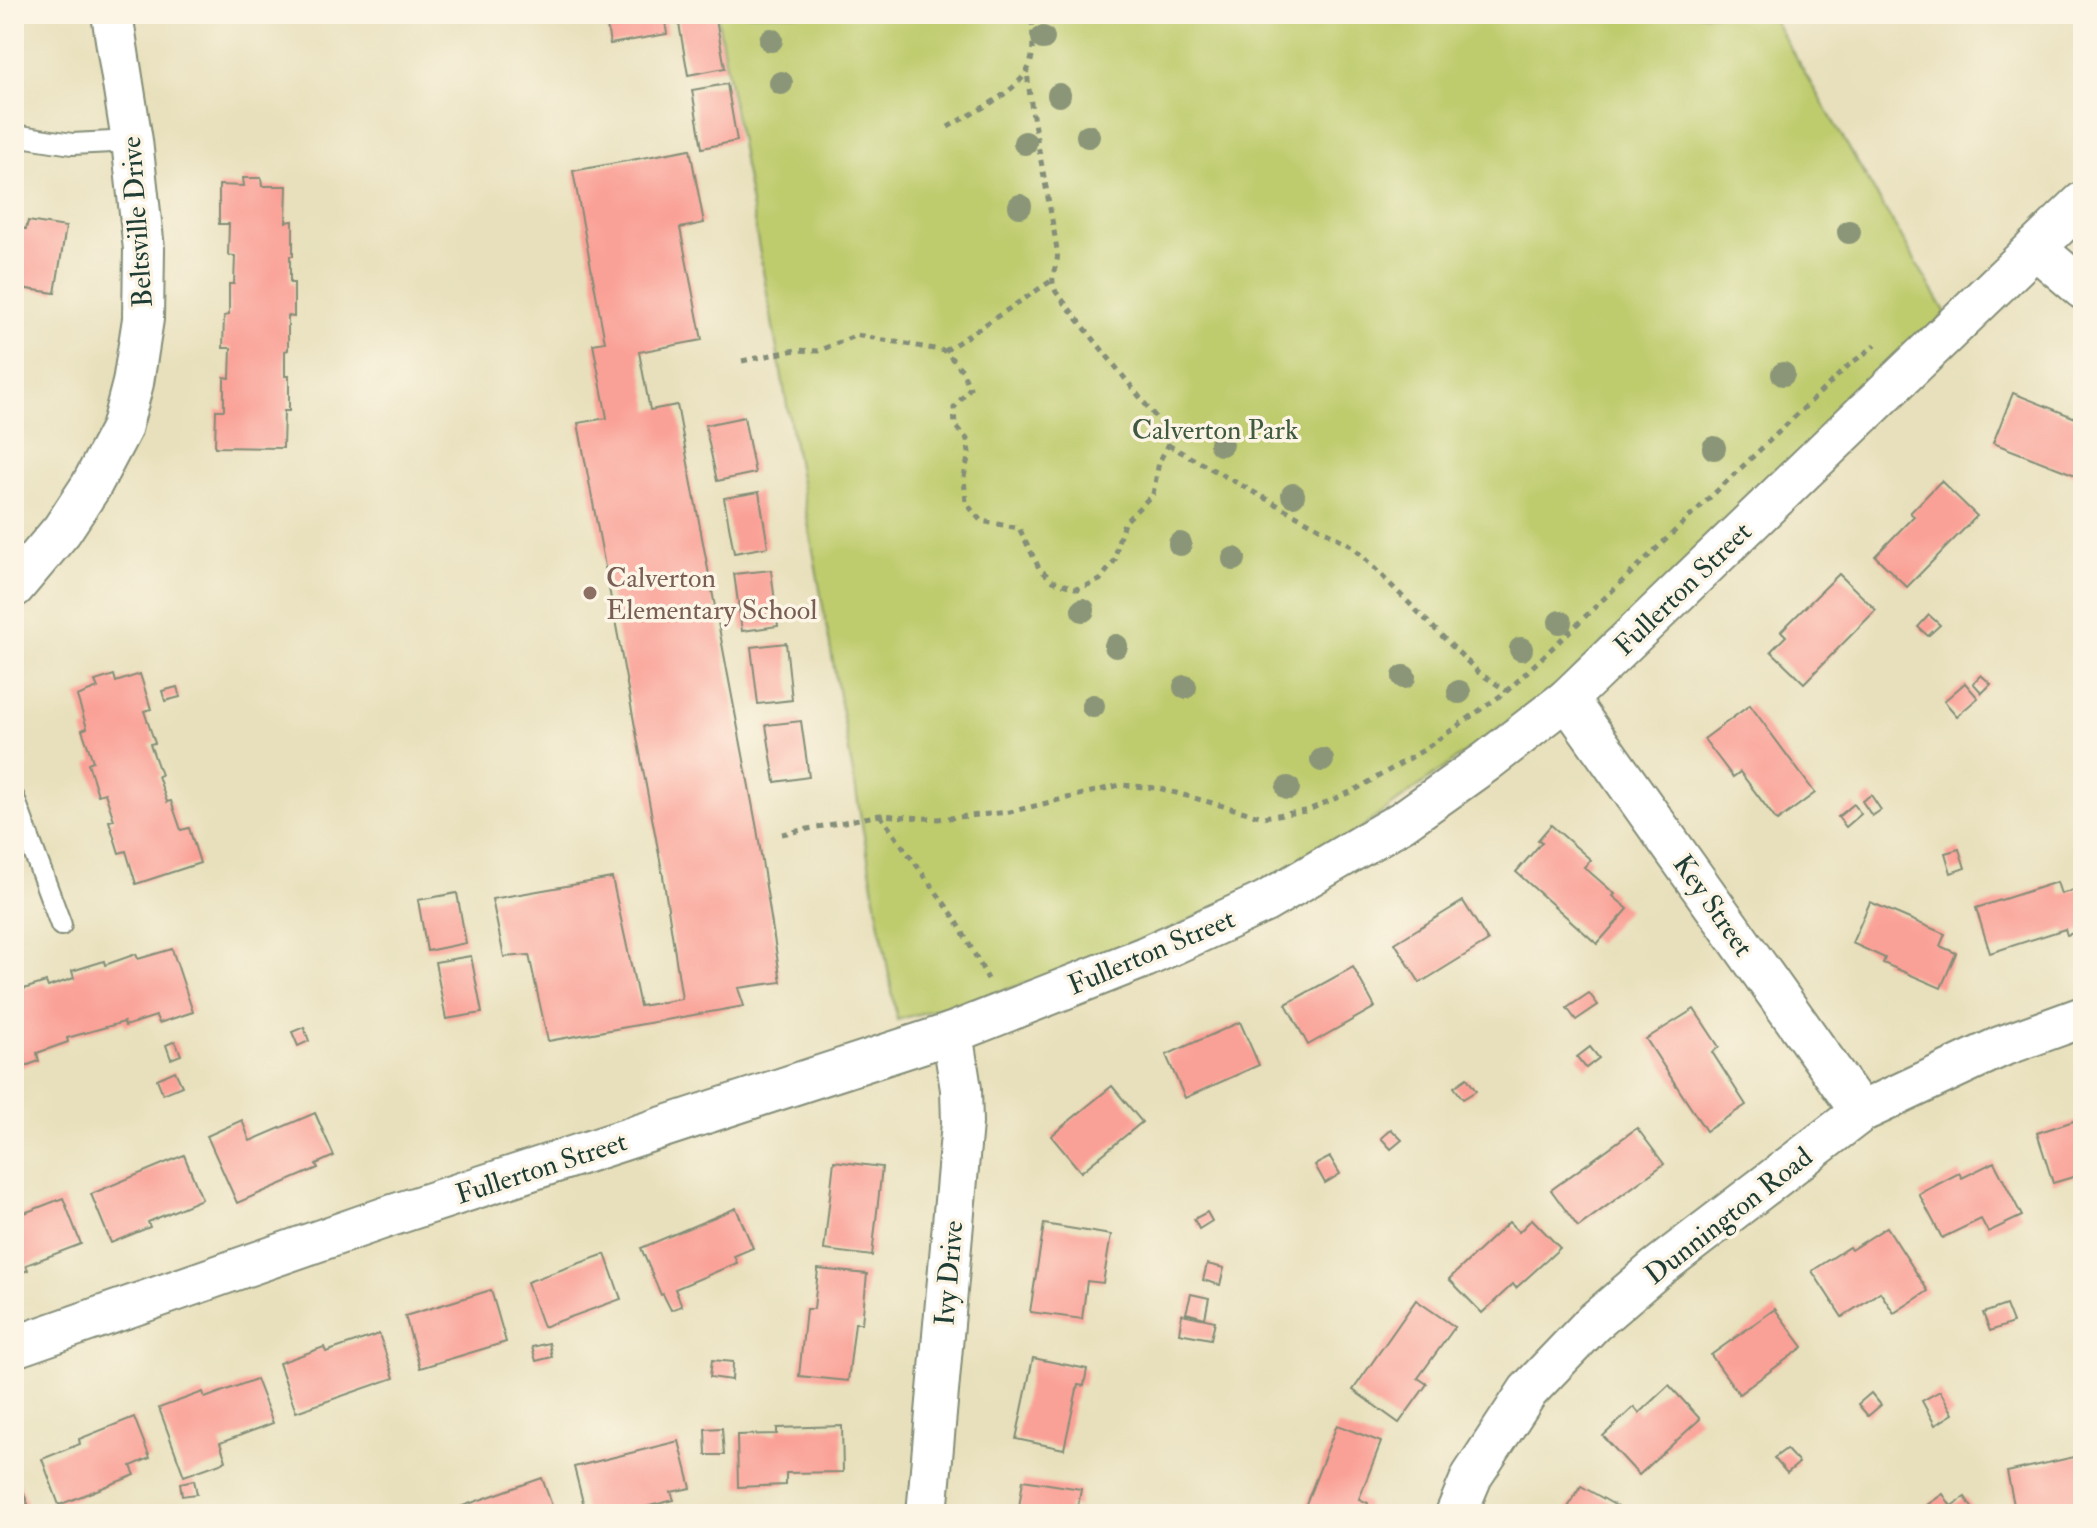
<svg xmlns="http://www.w3.org/2000/svg" width="2097" height="1528" viewBox="0 0 2097 1528" font-family="'IM FELL Double Pica',serif">
  <style>
    .green { fill: #bfcc6e; stroke: #6f8451; stroke-width: 2 }
    .building { fill: #faa197 }
    .lines { fill: none; stroke-linecap: round; stroke-linejoin: round }
    .lane-casing { stroke: #848e78; stroke-width: 24 }
    .street-casing { stroke: #848e78; stroke-width: 44 }
    .path { stroke: #848e78; stroke-width: 5; stroke-dasharray: 6 6; stroke-linecap: butt }
    .lane { stroke: #fff; stroke-width: 20 }
    .street { stroke: #fff; stroke-width: 40 }
    .tree { fill: #8b9678 }
    .education-dot { fill: #8d6e63; stroke: #fcf5e5; stroke-width: 3 }
    .labels { text-anchor: middle; stroke-width: 7; stroke-linejoin: round; paint-order: stroke }
    .street-label { font-size: 28px; fill: #1f3d34; stroke: #fcf5e5 }
    .park-label { font-size: 28px; fill: #3f5a40; stroke: #fcf5e5 }
    .education-label { font-size: 28px; fill: #785e54; stroke: #fcf5e5; text-anchor: start }
  </style>
  <rect width="100%" height="100%" fill="#fcf5e5"/>
  <filter id="ink" filterUnits="userSpaceOnUse"><feTurbulence type="fractalNoise" baseFrequency=".0125" numOctaves="2"/><feDisplacementMap in="SourceGraphic" scale="16" xChannelSelector="R" yChannelSelector="G"/><feConvolveMatrix kernelMatrix="1 2 1 2 8 2 1 2 1" color-interpolation-filters="sRGB"/></filter>
  <filter id="wash" filterUnits="userSpaceOnUse"><feTurbulence type="fractalNoise" baseFrequency=".006" numOctaves="4" result="noise"/><feDisplacementMap in="SourceGraphic" scale="32" xChannelSelector="R" yChannelSelector="G"/><feGaussianBlur stdDeviation="1.8" result="paint"/><feColorMatrix in="noise" values="0 0 0 0 0 0 0 0 0 0 0 0 0 0 0 0 0 1.4 0 .05"/><feComposite in="paint" operator="in"/></filter>
  <g filter="url(#wash)">
    <rect width="100%" height="100%" fill="#e8e0bc"/>
    <path class="green" d="M717,14H1770L1946,313L1560,684L1342,842L1176,927L1019,986L897,1020Z"/>
    <g id="blocks">
      <g class="building">
        <path d="M605,14H664L667,34L610,44Z"/>
        <path d="M700,14H715L725,68L688,75L678,18Z"/>
        <path d="M727,84L737,141L702,148L692,90Z"/>
        <path d="M690,149L704,223L680,228L702,340L639,352L650,410L677,405L757,829L781,982L738,988L744,1006L548,1041L529,955L504,957L492,899L612,878L640,1006L682,999L663,876L578,423L607,418L593,344L605,342L573,171Z"/>
        <path d="M243,178H261L262,186H287L286,222L293,221V256H290V283H294V317L288,316V350L285,351V376H289V411H284L283,448L215,447L216,410H224V377L230,378L231,348H223L224,316L229,315V284H234L235,256L228,255L229,224H219V185L244,186Z"/>
        <path d="M28,221L66,227L55,293L20,288V294L14,293V227L26,229Z"/>
        <path d="M2013,393L2083,421V478L1993,443Z"/>
        <path d="M744,417L755,473L717,481L705,425Z"/>
        <path d="M1941,481L1977,516L1907,587L1875,556L1914,516L1910,513Z"/>
        <path d="M759,492L768,547L734,553L724,498Z"/>
        <path d="M771,570L778,626L742,631L734,574Z"/>
        <path d="M1839,574L1876,610L1804,683L1771,651L1786,636L1781,631Z"/>
        <path d="M1929,615L1940,625L1928,636L1918,627Z"/>
        <path d="M786,643L792,700L758,704L751,647Z"/>
        <path d="M140,674L151,709L144,711L155,743L150,744L161,775L158,776L167,802L171,801L181,830L189,828L200,863L136,884L126,851L119,853L109,821L114,820L105,793L98,795L88,763L93,761L82,730L87,728L77,696L98,688L95,681L114,675L116,682Z"/>
        <path d="M1981,675L1991,684L1982,693L1973,683Z"/>
        <path d="M1965,683L1978,698L1957,716L1944,701Z"/>
        <path d="M177,687L180,697L165,701L162,691Z"/>
        <path d="M1750,705L1815,793L1777,821L1740,772L1733,777L1704,739Z"/>
        <path d="M801,721L809,777L775,782L766,725Z"/>
        <path d="M1871,795L1881,810L1872,816L1862,801Z"/>
        <path d="M1854,804L1861,814L1846,827L1838,817Z"/>
        <path d="M1551,825L1591,860L1584,867L1615,894L1613,896L1628,909L1597,944L1516,872L1542,842L1538,840Z"/>
        <path d="M1959,849L1965,868L1951,873L1945,853Z"/>
        <path d="M2057,882L2061,894L2083,887V930L2067,935L2065,929L1990,953L1976,908Z"/>
        <path d="M457,893L466,943L427,951L418,900Z"/>
        <path d="M1463,901L1488,941L1420,983L1395,943Z"/>
        <path d="M1870,902L1945,934L1940,946L1956,953L1941,988L1883,963L1885,958L1852,943Z"/>
        <path d="M172,949L193,1012L159,1023L156,1016L125,1026L124,1022L67,1038L68,1042L37,1053L39,1061L14,1070V992L46,982L48,987L74,978L72,971L104,961L105,965L136,954L138,959Z"/>
        <path d="M471,956L482,1013L446,1019L435,962Z"/>
        <path d="M1353,967L1375,1007L1308,1045L1286,1004Z"/>
        <path d="M1589,993L1598,1005L1576,1020L1567,1008Z"/>
        <path d="M1694,1009L1719,1047L1712,1052L1746,1105L1706,1131L1646,1039Z"/>
        <path d="M1240,1022L1259,1065L1185,1098L1166,1055Z"/>
        <path d="M304,1027L309,1041L298,1046L292,1032Z"/>
        <path d="M175,1041L181,1055L171,1059L166,1045Z"/>
        <path d="M1590,1047L1599,1058L1586,1068L1577,1057Z"/>
        <path d="M175,1071L182,1086L163,1094L157,1079Z"/>
        <path d="M1467,1078L1476,1091L1463,1099L1454,1087Z"/>
        <path d="M1112,1086L1142,1122L1081,1172L1051,1136Z"/>
        <path d="M315,1113L334,1156L316,1164L318,1168L237,1203L207,1136L242,1120L250,1141Z"/>
        <path d="M2083,1118V1174L2053,1183L2037,1133Z"/>
        <path d="M1637,1128L1664,1164L1578,1227L1551,1190Z"/>
        <path d="M1391,1129L1402,1140L1391,1149L1381,1138Z"/>
        <path d="M184,1155L202,1199L148,1222L150,1227L111,1243L91,1194Z"/>
        <path d="M1330,1157L1340,1174L1325,1183L1315,1165Z"/>
        <path d="M834,1161L882,1167L872,1256L824,1250Z"/>
        <path d="M1994,1162L2022,1216L1988,1232L1981,1219L1942,1238L1919,1194L1959,1173L1962,1178Z"/>
        <path d="M63,1198L81,1244L26,1265L28,1270L14,1276V1217Z"/>
        <path d="M736,1208L753,1248L734,1256L737,1263L675,1289L682,1306L671,1310L663,1294L661,1295L641,1248Z"/>
        <path d="M1207,1212L1212,1221L1199,1229L1194,1219Z"/>
        <path d="M1532,1219L1560,1248L1516,1288L1513,1284L1482,1313L1449,1279L1509,1222L1519,1232Z"/>
        <path d="M1044,1224L1111,1235L1103,1283L1087,1281L1082,1319L1030,1312Z"/>
        <path d="M1887,1227L1928,1291L1894,1313L1880,1292L1842,1317L1812,1271L1849,1247L1851,1250Z"/>
        <path d="M605,1254L621,1299L543,1327L527,1282Z"/>
        <path d="M1207,1264L1224,1268L1220,1285L1203,1280Z"/>
        <path d="M818,1269L867,1274L862,1323H855L848,1381L799,1376L806,1309H814Z"/>
        <path d="M491,1290L506,1342L420,1368L405,1316Z"/>
        <path d="M1191,1294L1209,1298L1205,1318L1186,1313Z"/>
        <path d="M1416,1300L1455,1327L1418,1378L1427,1384L1399,1423L1353,1390Z"/>
        <path d="M2006,1305L2013,1323L1990,1331L1983,1313Z"/>
        <path d="M1775,1309L1803,1347L1739,1394L1711,1355Z"/>
        <path d="M1182,1314L1215,1321L1211,1339L1179,1333Z"/>
        <path d="M379,1334L394,1378L296,1412L279,1363L324,1347L326,1352Z"/>
        <path d="M549,1343L552,1357L536,1361L532,1347Z"/>
        <path d="M1033,1358L1087,1369L1084,1386L1078,1385L1064,1449L1016,1439Z"/>
        <path d="M712,1360L733,1362L732,1380L710,1377Z"/>
        <path d="M256,1379L273,1423L220,1443L226,1461L184,1476L159,1408L203,1392L205,1398Z"/>
        <path d="M1669,1385L1700,1419L1639,1475L1603,1436L1634,1407L1639,1413Z"/>
        <path d="M1940,1391L1953,1414L1935,1425L1922,1401Z"/>
        <path d="M1871,1393L1881,1405L1868,1416L1858,1404Z"/>
        <path d="M134,1417L150,1458L131,1466L135,1475L59,1505L42,1459L80,1444L79,1439Z"/>
        <path d="M1337,1425L1381,1442L1359,1499L1368,1503L1364,1514H1302Z"/>
        <path d="M842,1426L843,1472L786,1473V1485L738,1487L737,1435L777,1434V1428Z"/>
        <path d="M722,1428L724,1455H706L705,1429Z"/>
        <path d="M679,1441L691,1488L671,1492L674,1500L617,1514H586L574,1467Z"/>
        <path d="M1786,1449L1799,1463L1787,1473L1774,1458Z"/>
        <path d="M2083,1455V1508L2057,1514H2054L2053,1509L2028,1514H2016L2007,1472Z"/>
        <path d="M14,1468L28,1504L14,1509Z"/>
        <path d="M542,1478L555,1514H440Z"/>
        <path d="M194,1480L197,1494L182,1496L180,1483Z"/>
        <path d="M1023,1480L1081,1489L1078,1507L1069,1505L1068,1514H1018Z"/>
        <path d="M1581,1486L1622,1509L1619,1514H1564Z"/>
        <path d="M1943,1494L1951,1506L1965,1497L1976,1514H1914Z"/>
      </g>
    </g>
  </g>
  <g filter="url(#ink)">
    <use href="#blocks" fill-opacity="0" stroke="#848e78" stroke-width="2"/>
    <g class="lines">
      <defs>
        <g id="lane">
          <path d="M14,135L72,144L132,141"/>
          <path d="M14,798L61,925"/>
        </g>
        <g id="street">
          <path d="M2035,248L2083,289"/>
          <path d="M14,587L62,530L91,486L121,429L133,383L143,319L144,249L132,141L112,14"/>
          <path d="M1567,699L1861,1112"/>
          <path d="M14,1347L387,1217L952,1033L1145,957L1265,902L1403,821L1486,762L1567,699L2083,202"/>
          <path d="M927,1514L962,1123L961,1089L952,1033"/>
          <path d="M1456,1514L1472,1476L1528,1391L1593,1323L1656,1269L1861,1112L2000,1047L2083,1017"/>
        </g>
      </defs>
      <use href="#lane" class="lane-casing"/>
      <use href="#street" class="street-casing"/>
      <g class="path">
        <path d="M948,127C972,113 1013,95 1027,71C1036,56 1032,31 1032,14"/>
        <path d="M945,351L1051,281"/>
        <path d="M742,361L796,350L818,351L857,335L945,351L962,370L970,388L954,408L955,426L967,439L969,453L964,477L966,503L981,521L1019,528L1039,568L1053,581L1078,589L1100,580L1115,560L1118,542L1124,523L1153,494L1159,462L1168,445L1166,430L1056,292C1047,272 1060,268 1057,250C1048,190 1033,131 1027,71"/>
        <path d="M1168,445L1352,546L1479,673L1507,691"/>
        <path d="M880,815L955,918L988,979"/>
        <path d="M782,834L880,815L938,819L1010,812L1120,785L1158,788L1263,817L1306,811L1355,790L1422,751L1507,691L1849,365L1876,345"/>
      </g>
      <use href="#lane" class="lane"/>
      <use href="#street" class="street"/>
    </g>
    <g class="tree">
      <circle cx="1043" cy="38" r="12"/>
      <circle cx="771" cy="40" r="12"/>
      <circle cx="781" cy="83" r="12"/>
      <circle cx="1059" cy="95" r="12"/>
      <circle cx="1088" cy="136" r="12"/>
      <circle cx="1025" cy="143" r="12"/>
      <circle cx="1020" cy="206" r="12"/>
      <circle cx="1849" cy="232" r="12"/>
      <circle cx="1783" cy="374" r="12"/>
      <circle cx="1221" cy="444" r="12"/>
      <circle cx="1714" cy="448" r="12"/>
      <circle cx="1293" cy="495" r="12"/>
      <circle cx="1180" cy="544" r="12"/>
      <circle cx="1234" cy="559" r="12"/>
      <circle cx="1083" cy="610" r="12"/>
      <circle cx="1560" cy="622" r="12"/>
      <circle cx="1116" cy="646" r="12"/>
      <circle cx="1521" cy="649" r="12"/>
      <circle cx="1404" cy="677" r="12"/>
      <circle cx="1185" cy="687" r="12"/>
      <circle cx="1459" cy="692" r="12"/>
      <circle cx="1093" cy="706" r="12"/>
      <circle cx="1322" cy="760" r="12"/>
      <circle cx="1288" cy="788" r="12"/>
    </g>
  </g>
  <circle class="education-dot" cx="590" cy="593" r="8"/>
  <g class="labels">
    <g class="street-label">
      <text transform="translate(136 222) rotate(-94)" y="10">Beltsville Drive</text>
      <text transform="translate(1682 588) rotate(-44)" y="10">Fullerton Street</text>
      <text transform="translate(1714 905) rotate(55)" y="10">Key Street</text>
      <text transform="translate(1151 951) rotate(-23)" y="10">Fullerton Street</text>
      <text transform="translate(541 1167) rotate(-18)" y="10">Fullerton Street</text>
      <text transform="translate(1728 1215) rotate(-38)" y="10">Dunnington Road</text>
      <text transform="translate(948 1273) rotate(-85)" y="10">Ivy Drive</text>
    </g>
    <g class="park-label">
      <text x="1215" y="439">Calverton Park</text>
    </g>
    <g class="education-label">
      <text x="606" y="587">Calverton<tspan x="606" dy="32">Elementary School</tspan></text>
    </g>
  </g>
  <rect width="2097" height="1528" fill="none" stroke="#fcf5e5" stroke-width="48"/>
</svg>
